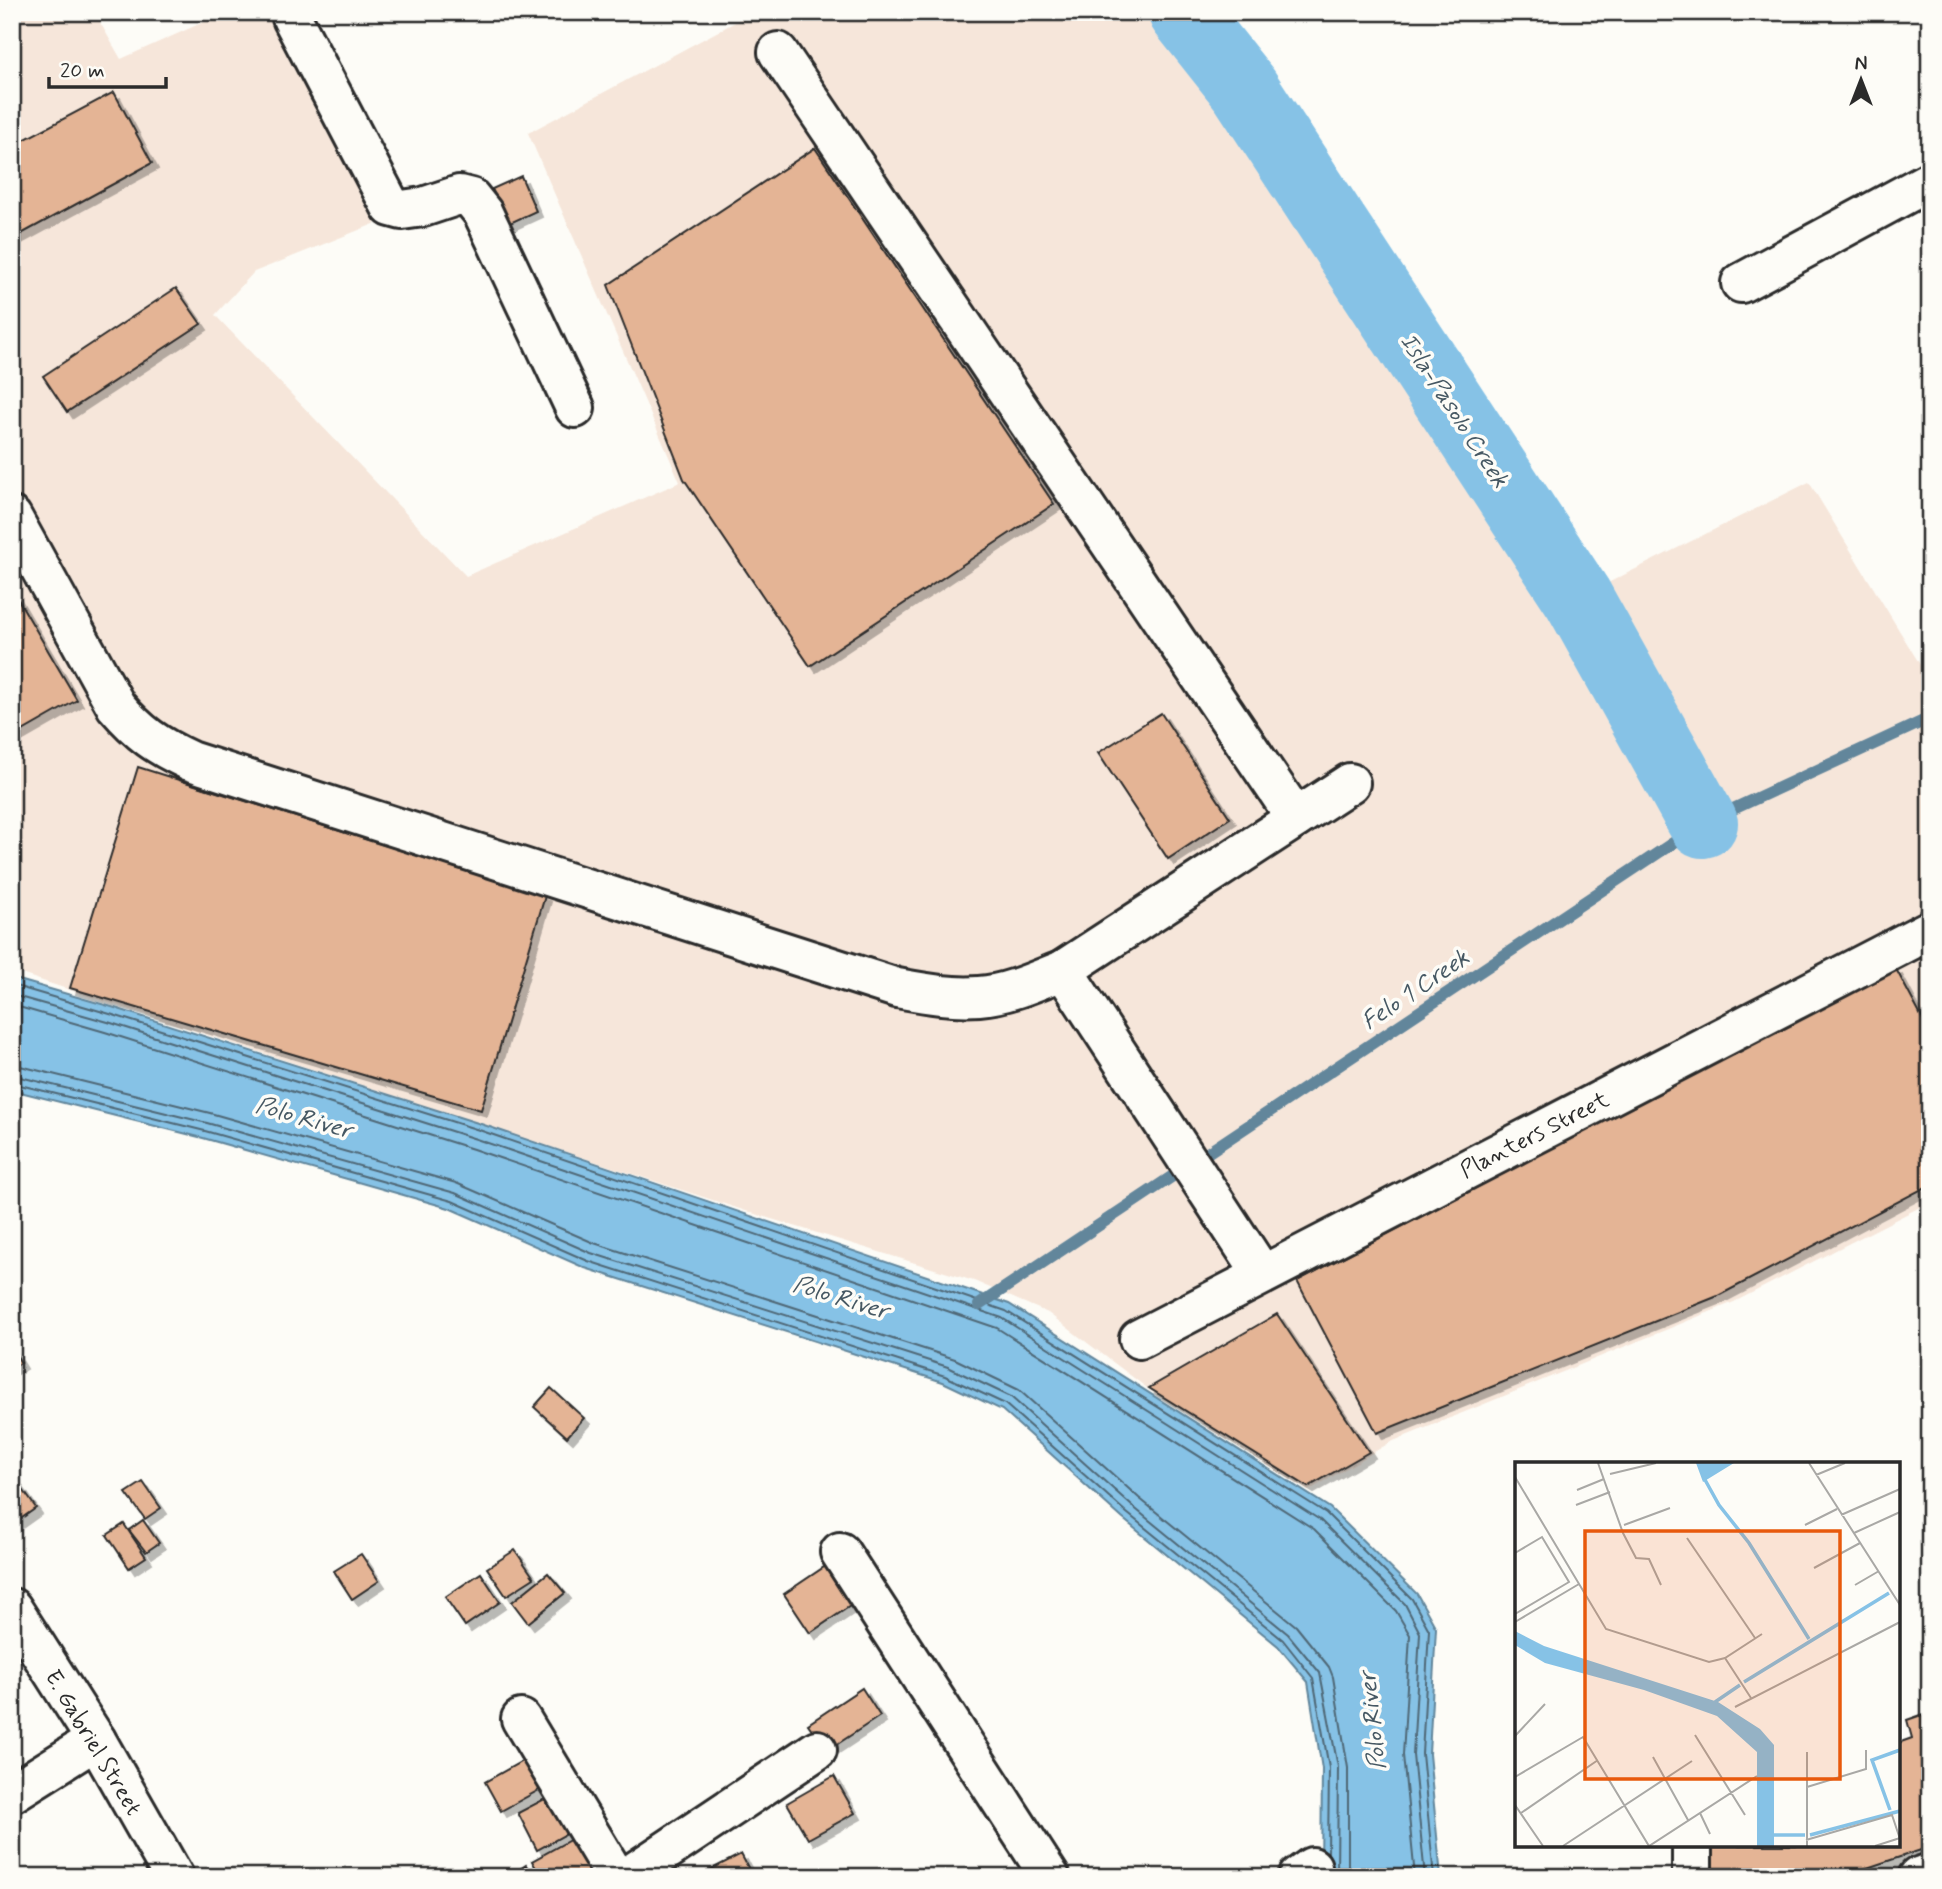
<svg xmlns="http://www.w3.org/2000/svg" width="1942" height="1889" viewBox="0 0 1942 1889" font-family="Mynerve,sans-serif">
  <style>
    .built { fill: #f6e6da }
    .water { fill: #86c2e6; stroke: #62869b; stroke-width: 2 }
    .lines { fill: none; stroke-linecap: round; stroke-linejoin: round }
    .shore { stroke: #4f6776; stroke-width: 2 }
    .stream { stroke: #62869b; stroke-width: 12 }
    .river { stroke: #86c2e6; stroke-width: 70 }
    .building { fill: #e4b495; stroke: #2b2b2b; stroke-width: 2; filter: url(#shadow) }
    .minor-casing { stroke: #2b2b2b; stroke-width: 44 }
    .minor { stroke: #fdfcf7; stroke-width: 38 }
    .labels { text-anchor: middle; stroke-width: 7; stroke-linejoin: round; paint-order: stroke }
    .street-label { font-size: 23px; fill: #2b2b2b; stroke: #fdfcf7 }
    .water-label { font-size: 24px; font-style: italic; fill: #465863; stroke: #fdfcf7 }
    .inset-river { fill: none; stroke: #86c2e6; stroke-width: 3.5 }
    .inset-road { fill: none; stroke: #a9a8a5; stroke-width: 2 }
    .view { fill: #e8590c; fill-opacity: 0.15; stroke: #e8590c; stroke-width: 3.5 }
    .inset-edge { fill: none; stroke: #2b2b2b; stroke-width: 3.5 }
  </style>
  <defs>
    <filter id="shadow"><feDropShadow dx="6" dy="6" stdDeviation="0" flood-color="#0004"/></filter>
  </defs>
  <rect width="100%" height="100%" fill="#fdfcf7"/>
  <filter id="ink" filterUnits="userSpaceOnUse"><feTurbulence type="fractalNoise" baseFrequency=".0143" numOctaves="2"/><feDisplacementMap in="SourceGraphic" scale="14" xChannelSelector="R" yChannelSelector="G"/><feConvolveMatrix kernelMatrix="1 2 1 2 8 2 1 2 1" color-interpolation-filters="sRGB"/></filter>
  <g filter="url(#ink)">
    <path class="built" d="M12,12H94L121,59L226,12H282L379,222L254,272L215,315L466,576L680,482L528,133L754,12H1189L1269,123L1578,598L1809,482L1930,681V1202L1734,1302L1391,1442L1308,1491L1151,1391L1048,1313L974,1281L755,1214L12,971Z"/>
    <path class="water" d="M12,978L112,1007L481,1124L1009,1304L1330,1508L1417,1594L1436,1628L1429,1754L1441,1877H1321L1322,1769L1308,1682L1278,1646L1122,1518L1002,1410L943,1382L585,1268L449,1208L203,1138L12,1090Z"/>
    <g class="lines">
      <g class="shore">
        <path d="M12,985L110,1014L479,1130L1006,1311L1326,1513L1412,1599L1429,1630L1422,1754L1434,1877"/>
        <path d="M12,995L108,1022L476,1139L1002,1318L1320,1520L1405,1604L1420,1633L1413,1755L1425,1877"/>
        <path d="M12,1005L105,1032L473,1149L997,1328L1314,1529L1396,1611L1410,1635L1403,1755L1415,1877"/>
        <path d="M12,1064L210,1113L456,1183L594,1243L955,1359L1019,1390L1139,1498L1296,1626L1329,1667L1333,1677L1348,1768V1877"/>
        <path d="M12,1075L207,1123L455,1193L591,1253L948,1367L1011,1397L1132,1506L1288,1634L1320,1673L1338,1767L1337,1877"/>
        <path d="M12,1083L205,1131L452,1201L588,1261L945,1376L1005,1404L1127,1513L1283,1640L1313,1678L1329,1768L1328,1854"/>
      </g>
      <path class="stream" d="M979,1305L1703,823L1930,718"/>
      <path class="river" d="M1183,12L1245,90L1578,598L1703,823"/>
    </g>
    <g class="building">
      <path d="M114,92L152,163L12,239V146Z"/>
      <path d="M815,148L1054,504L810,666L684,479L608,285Z"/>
      <path d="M521,176L536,211L508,224L492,189Z"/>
      <path d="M176,288L201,324L67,412L43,376Z"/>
      <path d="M12,589L77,700L12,737Z"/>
      <path d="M1161,713L1230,818L1168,859L1098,753Z"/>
      <path d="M138,767L545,896L481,1110L70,988Z"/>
      <path d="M1896,969L1930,1033V1185L1718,1296L1377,1433L1297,1281Z"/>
      <path d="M1277,1314L1369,1452L1308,1487L1149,1388Z"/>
      <path d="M12,1348L21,1363L12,1368Z"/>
      <path d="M551,1388L584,1418L567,1437L534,1407Z"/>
      <path d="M14,1477L36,1508L12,1525V1478Z"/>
      <path d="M143,1482L161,1508L145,1519L126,1493Z"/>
      <path d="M143,1520L159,1543L146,1552L129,1530Z"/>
      <path d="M124,1524L146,1557L129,1568L107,1535Z"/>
      <path d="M515,1550L534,1578L506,1596L487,1568Z"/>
      <path d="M361,1554L379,1581L352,1599L334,1571Z"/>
      <path d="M836,1559L862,1598L810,1633L784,1594Z"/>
      <path d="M481,1573L500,1602L465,1626L445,1597Z"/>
      <path d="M548,1573L565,1593L528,1623L512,1602Z"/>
      <path d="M862,1688L880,1716L827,1751L808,1724Z"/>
      <path d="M1930,1712V1847L1840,1877H1713V1845H1898V1743L1912,1738L1907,1720Z"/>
      <path d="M531,1756L548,1785L501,1811L485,1782Z"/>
      <path d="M834,1776L855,1813L808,1839L787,1803Z"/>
      <path d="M554,1794L573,1830L537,1850L518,1813Z"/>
      <path d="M577,1836L601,1877H541L532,1861Z"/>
      <path d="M741,1854L753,1877H703L702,1874Z"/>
      <path d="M526,1865L533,1877H508Z"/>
    </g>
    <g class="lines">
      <defs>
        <g id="minor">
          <path d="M292,12V18L391,207L402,210L423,207L459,195L471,198L483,213L575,408"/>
          <path d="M778,52L1296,818"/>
          <path d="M1741,283L1930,181"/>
          <path d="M12,517L116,706C140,734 156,745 190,761L897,988C925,993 951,998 979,996C1008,994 1036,981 1063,970L1350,783"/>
          <path d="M1063,970L1262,1274"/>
          <path d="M1139,1339L1930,930"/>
          <path d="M840,1552L1050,1877"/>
          <path d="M12,1608L96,1740L174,1877"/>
          <path d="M521,1719L616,1877"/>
          <path d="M12,1793L96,1740"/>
          <path d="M1692,1845V1877"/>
          <path d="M627,1877L817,1750"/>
          <path d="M1298,1877L1312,1867"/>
          <path d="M1918,1877L1930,1873"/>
        </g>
      </defs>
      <use href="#minor" class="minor-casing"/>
      <use href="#minor" class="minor"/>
    </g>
  </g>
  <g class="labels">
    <g class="street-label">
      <text transform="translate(1534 1134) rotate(-27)" y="8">Planters Street</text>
      <text transform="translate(94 1742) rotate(59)" y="8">E. Gabriel Street</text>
    </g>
    <g class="water-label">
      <text transform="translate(1455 410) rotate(57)" y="8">Isla-Pasolo Creek</text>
      <text transform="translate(1415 989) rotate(-34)" y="8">Felo 1 Creek</text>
      <text transform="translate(304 1117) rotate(16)" y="8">Polo River</text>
      <text transform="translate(841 1297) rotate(17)" y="8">Polo River</text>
      <text transform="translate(1372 1721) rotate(-96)" y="8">Polo River</text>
    </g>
  </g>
  <g transform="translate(1515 1462)">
    <rect width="385" height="385" fill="#fdfcf7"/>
    <path d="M181,1H219L188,20ZM0,169L29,184L203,240L245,267L259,283V384H242V290L202,254L129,228L30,201L0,183Z" fill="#86c2e6"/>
    <path class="inset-river" d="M186,1L189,16L204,43L234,81L294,177M229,220L374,131M200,240L225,223M375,348L357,298L385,288M257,373H290M295,373L385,349"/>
    <path class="inset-road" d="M83,1L108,71L121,96L134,97L146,123M294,1L385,143M95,12L141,1M301,13L330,1M0,15L91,167L194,200L210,196L247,172M62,28L89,17M61,43L95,30M326,53L385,27M109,63L155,46M290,63L322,47M339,71L385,50M172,76L240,176M0,91L27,75L54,120L0,152M299,106L345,81M340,123L364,109M0,160L64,122M210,196L236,236M220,245L385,160M180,273L230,353M0,274L30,242M138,295L173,358M0,315L68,275L134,384L242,314M292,325L351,307V288M0,343L28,384M6,351L83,298M185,351L195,372M291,378L377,353L385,377M48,384L177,299M292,384V290M360,384L385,376"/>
    <path class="view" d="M70,69H325V317H70Z"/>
    <rect width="385" height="385" class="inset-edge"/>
  </g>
  <rect width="1942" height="1889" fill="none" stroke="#fdfcf7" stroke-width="42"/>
  <rect x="21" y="21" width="1900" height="1847" fill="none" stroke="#2b2b2b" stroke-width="2.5" filter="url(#ink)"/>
  <g transform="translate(1861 80)" stroke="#fdfcf7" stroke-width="5" paint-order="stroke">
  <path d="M0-5L12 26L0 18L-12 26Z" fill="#2b2b2b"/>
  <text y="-10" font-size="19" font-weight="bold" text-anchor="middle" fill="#2b2b2b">N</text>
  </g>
  <path d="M49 77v10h117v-10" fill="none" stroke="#2b2b2b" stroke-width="3.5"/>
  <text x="60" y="77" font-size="21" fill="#2b2b2b" stroke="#fdfcf7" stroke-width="5" paint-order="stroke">20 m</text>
</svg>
